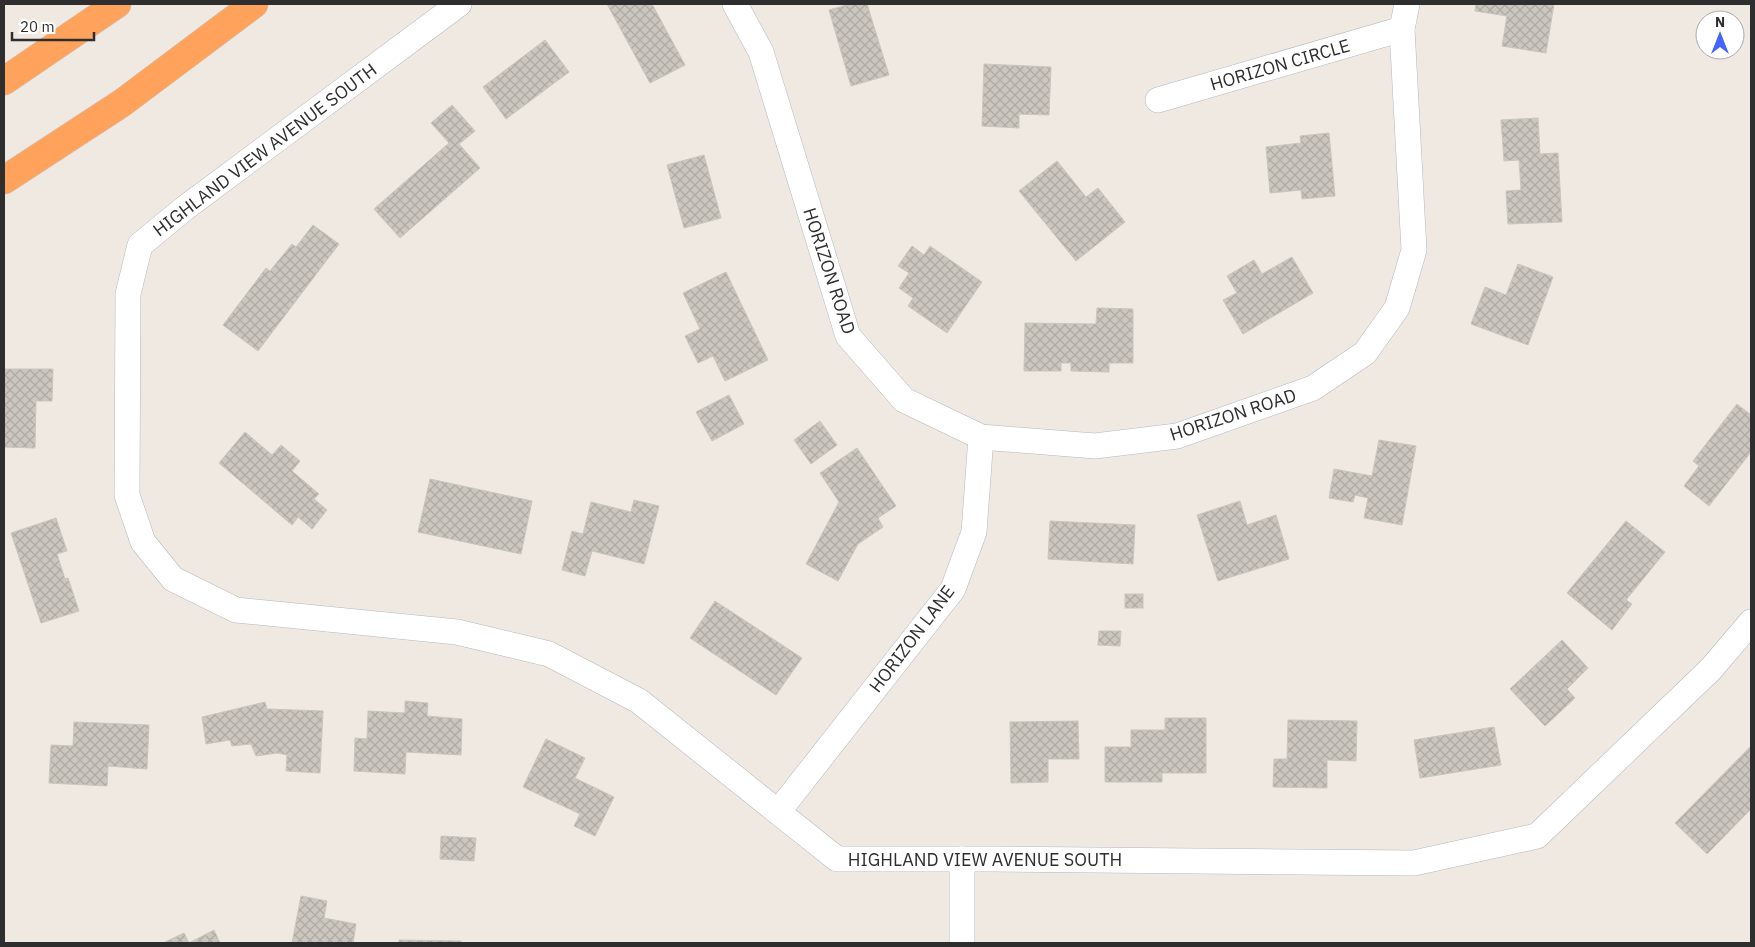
<svg xmlns="http://www.w3.org/2000/svg" width="1755" height="947" viewBox="0 0 1755 947" font-family="'IBM Plex Sans',sans-serif">
  <style>
    .building { fill: url(#building-cross-hatch); stroke: #cbc5ba }
    .lines { fill: none; stroke-linecap: round; stroke-linejoin: round }
    .street-casing { stroke: #b4b7c1; stroke-width: 26 }
    .highway-casing { stroke: #c9c9c9; stroke-width: 29 }
    .street { stroke: #fff; stroke-width: 25 }
    .highway { stroke: #ffa35c; stroke-width: 28 }
    .labels { text-anchor: middle; stroke-width: 4; stroke-linejoin: round; paint-order: stroke }
    .street-label { font-size: 18px; fill: #2e2e2e; stroke: #fff }
  </style>
  <defs>
    <pattern id="building-cross-hatch" width="8" height="8" patternUnits="userSpaceOnUse" patternTransform="scale(1.25)"><rect width="8" height="8" fill="#cbc7bf"/><path d="M0 0l8 8M0 8l8-8" fill="none" stroke="#afaba4"/></pattern>
  </defs>
  <rect width="100%" height="100%" fill="#efe9e1"/>
  <g class="building">
    <path d="M607,4H652L685,65L650,83Z"/>
    <path d="M850,4H867L889,75L851,86L829,10Z"/>
    <path d="M1476,4H1554L1546,53L1502,46L1507,16L1475,11Z"/>
    <path d="M545,40L569,72L506,119L483,87Z"/>
    <path d="M984,64L1051,67L1049,115L1019,114V128L982,126Z"/>
    <path d="M452,105L475,131L459,144L480,168L400,238L374,209L449,143L431,123Z"/>
    <path d="M1538,118L1540,154L1558,153L1562,222L1508,224L1506,191L1521,190L1519,160L1504,161L1501,120Z"/>
    <path d="M1329,133L1335,196L1302,199L1301,190L1270,193L1266,147L1301,143L1300,136Z"/>
    <path d="M704,155L721,218L684,228L667,165Z"/>
    <path d="M1057,161L1086,197L1098,188L1125,222L1076,261L1019,191Z"/>
    <path d="M313,225L339,244L258,351L223,325L266,268L270,271L292,244L296,247Z"/>
    <path d="M912,246L924,255L930,246L982,282L947,333L908,306L913,298L899,288L909,273L898,266Z"/>
    <path d="M1292,257L1313,293L1243,334L1223,300L1237,293L1227,276L1254,260L1262,274Z"/>
    <path d="M1518,264L1553,277L1528,345L1471,324L1485,287L1506,295Z"/>
    <path d="M726,272L768,360L725,381L713,356L698,363L685,336L700,329L683,293Z"/>
    <path d="M1097,308L1133,309V363H1109V372L1071,371V363H1061V371H1024L1025,323L1096,324Z"/>
    <path d="M4,369H53L52,401H36L35,448L4,447Z"/>
    <path d="M729,395L744,424L712,441L696,412Z"/>
    <path d="M1737,404L1751,415V452L1709,506L1684,486L1699,466L1693,461Z"/>
    <path d="M820,421L837,445L811,464L794,440Z"/>
    <path d="M245,432L272,455L281,445L300,461L292,471L319,494L314,499L327,510L312,529L298,517L292,525L219,463Z"/>
    <path d="M1379,440L1416,446L1402,525L1364,518L1368,498L1355,495L1353,502L1329,498L1334,469L1372,476Z"/>
    <path d="M857,448L896,506L878,518L883,527L858,544L838,581L806,564L839,502L820,473Z"/>
    <path d="M430,479L532,501L521,554L418,532Z"/>
    <path d="M634,500L659,506L644,564L592,551L585,576L562,570L572,531L583,534L591,502L631,512Z"/>
    <path d="M1240,501L1247,525L1276,515L1289,559L1218,581L1197,515Z"/>
    <path d="M56,518L67,551L57,554L65,579L68,578L79,611L41,623L11,533Z"/>
    <path d="M1050,521L1135,525L1133,564L1048,559Z"/>
    <path d="M1626,521L1665,552L1626,600L1632,604L1612,630L1567,593Z"/>
    <rect x="1125" y="594" width="18" height="14"/>
    <path d="M715,601L802,658L776,695L690,638Z"/>
    <path d="M1099,631H1121L1120,646L1098,645Z"/>
    <path d="M1562,640L1588,668L1567,689L1575,698L1545,726L1510,689Z"/>
    <path d="M405,701L428,703L427,716L462,719L461,755L406,752L405,774L354,771L355,738L367,739L368,711L405,713Z"/>
    <path d="M265,702L267,709L323,711L320,773L286,771L287,755L278,753L256,756L251,744L232,746L230,740L206,744L202,717Z"/>
    <path d="M1165,718H1206V773H1162V782H1105V747H1131V730H1165Z"/>
    <path d="M1288,720L1357,721L1356,761L1327,760V788L1273,787L1274,759H1287Z"/>
    <path d="M1078,721L1079,759H1048V782L1011,783L1010,722Z"/>
    <path d="M74,722L149,725L147,769L108,766L107,786L49,783L51,745L73,746Z"/>
    <path d="M1494,727L1501,765L1420,778L1414,740Z"/>
    <path d="M546,739L585,758L575,778L614,797L595,836L574,826L580,814L523,787Z"/>
    <path d="M1750,747L1751,809L1707,854L1675,823Z"/>
    <path d="M441,836L476,838L474,861L440,859Z"/>
    <path d="M301,896L327,901L324,918L356,924L353,943H292Z"/>
    <path d="M214,930L220,943H163L184,933L189,943Z"/>
    <path d="M399,940L461,941V943H399Z"/>
  </g>
  <g class="lines">
    <defs>
      <g id="street">
        <path d="M459,4L185,208L140,245L128,294L127,495L143,542L173,579L236,610L457,632L549,654L639,701L837,859H992L1414,863L1537,836L1711,669L1751,622"/>
        <path d="M735,4L761,52L848,336L904,400L981,437L1095,446L1177,436L1313,388L1365,353L1397,308L1414,250L1402,29L1407,4"/>
        <path d="M1158,100L1402,29"/>
        <path d="M778,812L953,589L974,532L981,437"/>
        <path d="M962,943V859"/>
      </g>
      <g id="highway">
        <path d="M4,81L117,4"/>
        <path d="M4,180L122,103L254,4"/>
      </g>
    </defs>
    <use href="#street" class="street-casing"/>
    <use href="#highway" class="highway-casing"/>
    <use href="#street" class="street"/>
    <use href="#highway" class="highway"/>
  </g>
  <g class="labels">
    <g class="street-label">
      <text transform="translate(1280 65) rotate(-16)" y="6">HORIZON CIRCLE</text>
      <text transform="translate(265 150) rotate(-37)" y="6">HIGHLAND VIEW AVENUE SOUTH</text>
      <text transform="translate(829 271) rotate(72)" y="6">HORIZON ROAD</text>
      <text transform="translate(1233 415) rotate(-18)" y="6">HORIZON ROAD</text>
      <text transform="translate(912 639) rotate(-53)" y="6">HORIZON LANE</text>
      <text x="985" y="866">HIGHLAND VIEW AVENUE SOUTH</text>
    </g>
  </g>
  <rect width="1755" height="947" fill="none" stroke="#2e2e2e" stroke-width="10"/>
  <g transform="translate(1720 35)"><circle r="24" fill="#ffffff" stroke="#ababab"/>
  <path d="M0-4L9 19L0 12L-9 19Z" fill="#4264fb"/>
  <text y="-8" font-size="14" font-weight="bold" text-anchor="middle" fill="#2e2e2e">N</text>
  </g>
  <path d="M12 32v8h82v-8" fill="none" stroke="#2e2e2e" stroke-width="2.5"/>
  <text x="20" y="32" font-size="15" fill="#2e2e2e" stroke="#ffffff" stroke-width="4" paint-order="stroke">20 m</text>
</svg>
